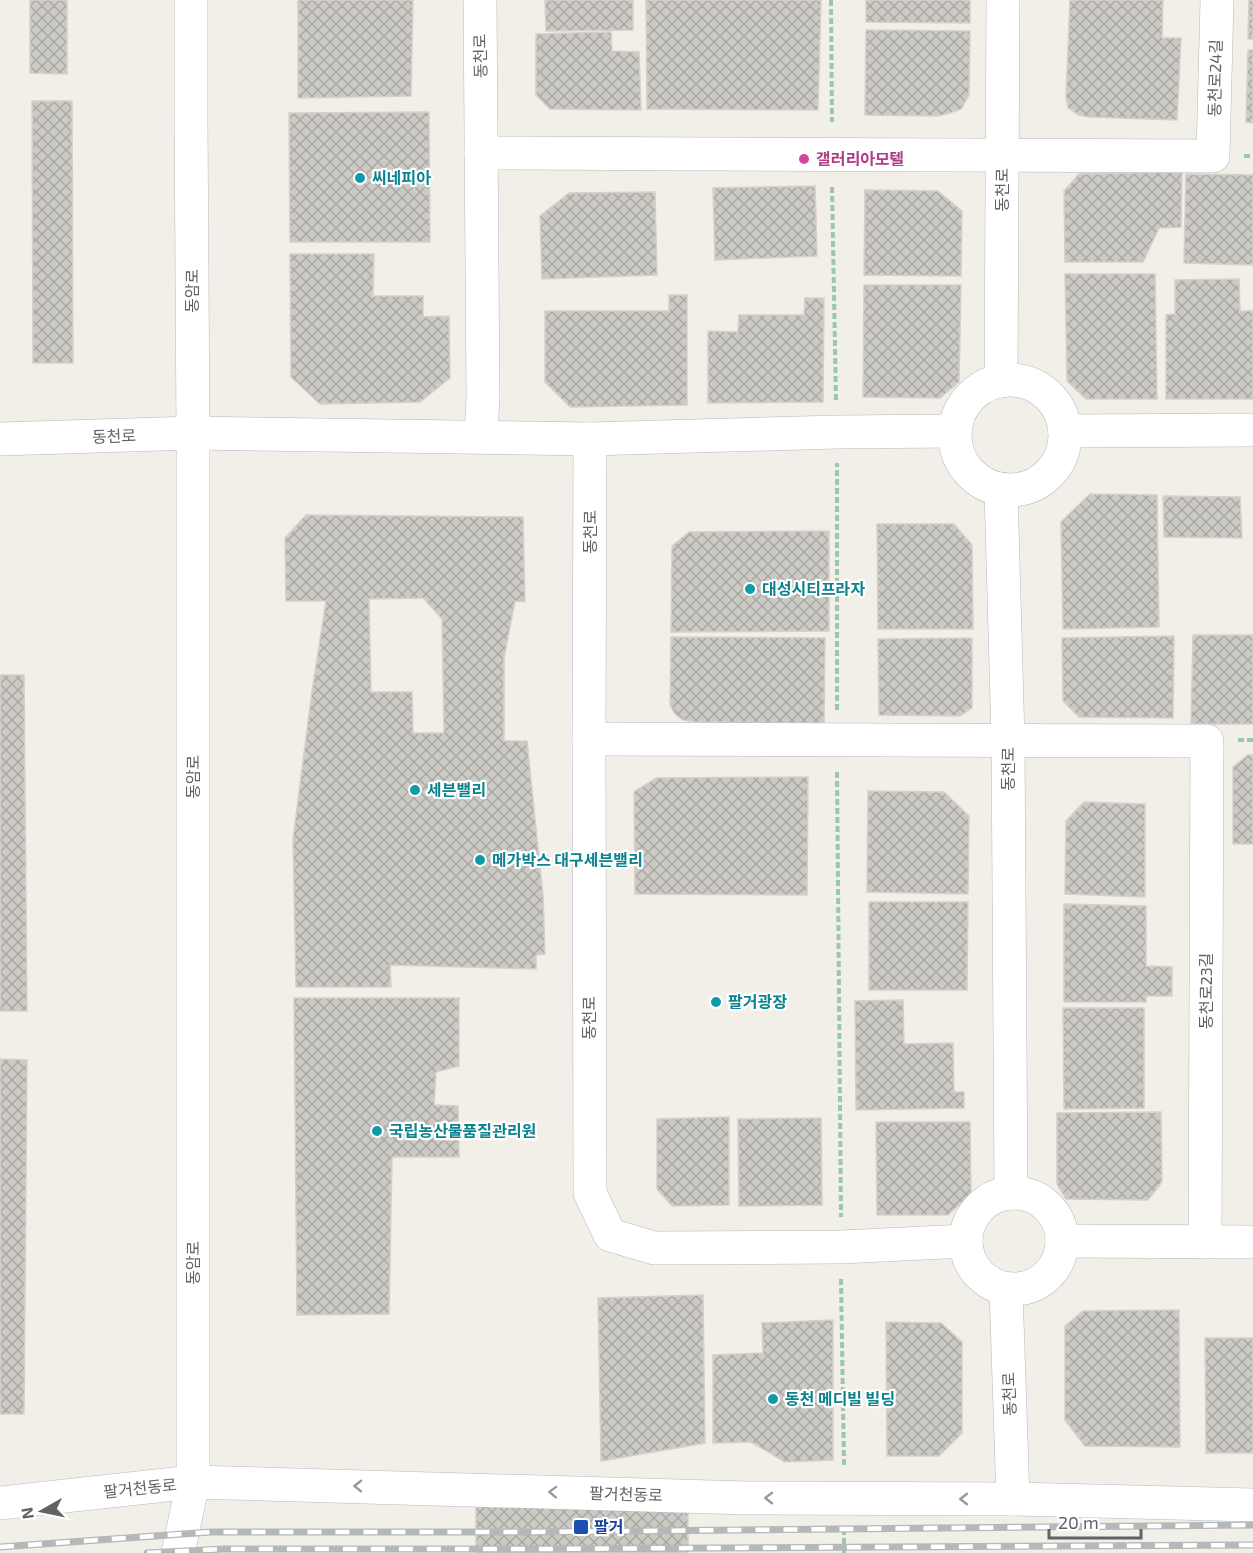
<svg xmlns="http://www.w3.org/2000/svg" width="1253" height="1553" viewBox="0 0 1253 1553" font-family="'Exo 2','Noto Sans KR',sans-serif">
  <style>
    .building { fill: url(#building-cross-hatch); stroke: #d6d1c6; stroke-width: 1.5; fill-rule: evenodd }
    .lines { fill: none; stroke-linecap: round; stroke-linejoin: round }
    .minor-casing { stroke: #b5b8bc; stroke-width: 34 }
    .tertiary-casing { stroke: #b5b8bc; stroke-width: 34 }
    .secondary-casing { stroke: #b6babf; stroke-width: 34 }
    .path { stroke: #9cc7a9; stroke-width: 4; stroke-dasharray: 6 3; stroke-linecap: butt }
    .minor { stroke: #fff; stroke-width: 33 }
    .tertiary { stroke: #fff; stroke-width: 33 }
    .secondary { stroke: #fff; stroke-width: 33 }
    .rail-casing { stroke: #b6b7b8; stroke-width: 7 }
    .rail { stroke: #fff; stroke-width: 4.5; stroke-dasharray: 14; stroke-linecap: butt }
    .oneway { stroke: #979a9d }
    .hotel-dot { fill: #d1479c; stroke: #fff; stroke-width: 2 }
    .culture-dot { fill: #0f9aa8; stroke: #fff; stroke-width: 2 }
    .transit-dot { fill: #1a4fb4; stroke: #fff; stroke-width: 2 }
    .labels { text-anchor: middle; stroke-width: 4.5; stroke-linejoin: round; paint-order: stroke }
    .street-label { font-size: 16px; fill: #5f6368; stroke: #fff }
    .hotel-label { font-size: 16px; font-weight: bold; fill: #b23c85; stroke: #fff; text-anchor: start }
    .culture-label { font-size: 16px; font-weight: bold; fill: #0d838f; stroke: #fff; text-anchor: start }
    .transit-label { font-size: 16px; font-weight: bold; fill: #164399; stroke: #fff; text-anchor: start }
  </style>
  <defs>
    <pattern id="building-cross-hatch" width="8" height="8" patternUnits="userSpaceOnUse" patternTransform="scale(1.5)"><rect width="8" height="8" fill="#cccac5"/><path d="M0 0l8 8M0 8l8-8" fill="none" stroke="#a9a8a4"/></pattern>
  </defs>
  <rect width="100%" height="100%" fill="#f1efe8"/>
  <g class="building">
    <path d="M30,0H67V74L30,73Z"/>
    <path d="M298,0H413L411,96L298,98Z"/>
    <path d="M545,0H633V30L546,31Z"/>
    <path d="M646,0H821L818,110L647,109Z"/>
    <path d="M866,0H970V23L866,22Z"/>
    <path d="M1070,0H1163L1162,38H1181L1177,120L1089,117L1079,115L1068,108L1066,97Z"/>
    <path d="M1249,0H1253V39H1248Z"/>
    <path d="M866,30L970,31L969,95L961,109L950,113L938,116L865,115Z"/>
    <path d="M611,32L612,51L639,52L641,110L550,109L536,95V34Z"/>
    <path d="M1248,50H1253V123L1246,122Z"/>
    <path d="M32,101H72L73,363H33Z"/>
    <path d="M429,112L430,242H290L289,113Z"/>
    <path d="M1182,172L1181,227L1159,228L1143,262H1065L1064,191L1079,174Z"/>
    <path d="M1186,174L1253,175V265L1184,263Z"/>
    <path d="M815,186L817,256L715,260L713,188Z"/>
    <path d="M865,190L938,191L962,211L961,276L864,275Z"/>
    <path d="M655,192L657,275L542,279L540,216L569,193Z"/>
    <path d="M290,254H374L373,296H423V317L449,316L450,378L420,402L320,404L291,377Z"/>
    <path d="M1065,274H1155L1157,399H1086L1067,381Z"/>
    <path d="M1239,279L1240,311H1253V399H1166V315L1175,314V280Z"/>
    <path d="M864,285H961L959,382L940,398L863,397Z"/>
    <path d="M669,295H687V405L570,407L545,382V311H669Z"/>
    <path d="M805,298H824L823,402L708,403V331L738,332L739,315H804Z"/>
    <path d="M1090,494L1157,495L1159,627L1063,629L1061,522Z"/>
    <path d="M1163,496L1240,497L1242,538L1164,537Z"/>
    <path d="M306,515L523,517L525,602L515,601L504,658V741H527L543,896L545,954L536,955V969L390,965L391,987H296L293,839L312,691L326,601H286L285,538ZM423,598L442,619L444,733H413L412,692H371L369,599Z"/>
    <path d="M877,524H954L972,545L973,629H878Z"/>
    <path d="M829,531V631L671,632L672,546L689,532Z"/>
    <path d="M1193,635H1253V724H1191Z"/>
    <path d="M1174,636L1173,718L1079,717L1063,701L1062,638Z"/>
    <path d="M671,637L825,638L824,723L696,722L683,720L675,714L670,705Z"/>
    <path d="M972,638V708L960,716L879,715L878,639Z"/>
    <path d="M0,675H24L27,1011H0Z"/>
    <path d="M1248,755H1253V844H1233V767Z"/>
    <path d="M808,777L807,895L635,894L634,792L656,778Z"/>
    <path d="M868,791L944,792L969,816L968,894L867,892Z"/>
    <path d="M1084,802L1145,804V897L1065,894L1066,821Z"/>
    <path d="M869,902H968L967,990H869Z"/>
    <path d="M1064,904L1146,906V966L1172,967V996H1146V1002H1064Z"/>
    <path d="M294,998H459V1066L436,1072L434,1105L458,1106L459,1157H392L389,1314L297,1315Z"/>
    <path d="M903,1000L904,1044L953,1043L954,1092H964V1108L856,1110L855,1001Z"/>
    <path d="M1063,1008H1144V1108L1064,1109Z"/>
    <path d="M0,1059L27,1060L24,1414H0Z"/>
    <path d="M1161,1112L1162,1182L1148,1200L1066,1199L1057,1184V1113Z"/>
    <path d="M729,1117V1205L672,1206L657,1189V1119Z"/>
    <path d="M821,1118L822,1205L739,1206L738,1119Z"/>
    <path d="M876,1122H970L971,1194L948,1215H877Z"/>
    <path d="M703,1295L705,1443L601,1461L598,1298Z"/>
    <path d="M1179,1310L1180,1447L1085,1446L1065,1420V1326L1083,1311Z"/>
    <path d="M833,1320V1460L785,1462L751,1442L713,1443V1355L763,1353L762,1323Z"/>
    <path d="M886,1322L941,1323L962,1342V1433L939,1456H887Z"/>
    <path d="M1205,1338H1253V1453H1206Z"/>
    <rect x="476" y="1488" width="212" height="65"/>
  </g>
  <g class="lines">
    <defs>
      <g id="minor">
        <path d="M480,0L483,397L481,436"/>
        <path d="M481,153L1213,156L1217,0"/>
        <path d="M1001,381L1003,0"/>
        <path d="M590,439L589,739L590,1193L610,1235L654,1248L841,1247L966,1241"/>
        <path d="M1001,489L1008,739L1011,1193"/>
        <path d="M589,739L1207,741L1205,1242"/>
        <circle cx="1014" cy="1241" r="48"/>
        <path d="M1062,1241L1253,1242"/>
        <path d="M1006,1289L1013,1499"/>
      </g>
      <g id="tertiary">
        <circle cx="1010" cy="435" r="55"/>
        <path d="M1065,431L1253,430"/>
        <path d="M0,439L193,433L590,439L837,432L955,431"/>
      </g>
      <g id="secondary">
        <path d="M0,1503L193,1482L747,1498L1013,1499L1253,1505"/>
        <path d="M178,1553L193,1482V433L191,117V0"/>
      </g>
    </defs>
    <use href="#minor" class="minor-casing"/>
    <use href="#tertiary" class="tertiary-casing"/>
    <use href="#secondary" class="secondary-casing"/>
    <g class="path">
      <path d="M831,0L832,122"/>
      <path d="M1244,156H1253"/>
      <path d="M832,187L836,401"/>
      <path d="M837,710V463"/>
      <path d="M1238,740H1253"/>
      <path d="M837,772L841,1217"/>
      <path d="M841,1279L844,1466"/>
      <path d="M844,1553V1531"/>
    </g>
    <use href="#minor" class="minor"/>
    <use href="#tertiary" class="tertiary"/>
    <use href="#secondary" class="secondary"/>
    <defs>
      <g id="rail">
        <path d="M0,1547L211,1532H532L1253,1525"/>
        <path d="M147,1553L224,1549H536L1253,1545"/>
      </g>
    </defs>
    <use href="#rail" class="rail-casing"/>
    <use href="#rail" class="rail"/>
  </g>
  <defs><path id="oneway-chevron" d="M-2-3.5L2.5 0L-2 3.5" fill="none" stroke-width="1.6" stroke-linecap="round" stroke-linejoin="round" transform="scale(1.5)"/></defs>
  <g class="oneway">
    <use href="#oneway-chevron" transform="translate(358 1486) rotate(-179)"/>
    <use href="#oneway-chevron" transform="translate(553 1492) rotate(-178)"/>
    <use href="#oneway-chevron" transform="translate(769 1498) rotate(-180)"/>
    <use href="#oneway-chevron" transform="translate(964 1499) rotate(-180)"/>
  </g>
  <circle class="hotel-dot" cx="804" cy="159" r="6"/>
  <g class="culture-dot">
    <circle cx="360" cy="178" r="6"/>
    <circle cx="750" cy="589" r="6"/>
    <circle cx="415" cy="790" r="6"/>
    <circle cx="480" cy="860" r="6"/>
    <circle cx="716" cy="1002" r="6"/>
    <circle cx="377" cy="1131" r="6"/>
    <circle cx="773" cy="1399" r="6"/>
  </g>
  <rect class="transit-dot" x="573" y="1519" width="16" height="16" rx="3"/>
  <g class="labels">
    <g class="street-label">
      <text transform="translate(480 56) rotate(-91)" y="6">동천로</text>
      <text transform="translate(1215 78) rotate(-89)" y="6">동천로24길</text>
      <text transform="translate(1002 190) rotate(-90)" y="6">동천로</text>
      <text transform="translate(192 291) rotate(-90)" y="6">동암로</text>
      <text transform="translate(114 436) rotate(-2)" y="6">동천로</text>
      <text transform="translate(590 532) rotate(-90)" y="6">동천로</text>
      <text transform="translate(1008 769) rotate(-90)" y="6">동천로</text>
      <text transform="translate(193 777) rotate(-90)" y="6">동암로</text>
      <text transform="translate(1206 991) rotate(-90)" y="6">동천로23길</text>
      <text transform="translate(589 1018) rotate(-90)" y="6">동천로</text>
      <text transform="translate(193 1263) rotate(-90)" y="6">동암로</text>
      <text transform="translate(1009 1394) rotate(-92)" y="6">동천로</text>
      <text transform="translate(140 1488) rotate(-6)" y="6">팔거천동로</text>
      <text transform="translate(626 1494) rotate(2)" y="6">팔거천동로</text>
    </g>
    <g class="hotel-label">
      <text x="816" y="165">갤러리아모텔</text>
    </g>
    <g class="culture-label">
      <text x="372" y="184">씨네피아</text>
      <text x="762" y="595">대성시티프라자</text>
      <text x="427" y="796">세븐밸리</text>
      <text x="492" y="866">메가박스 대구세븐밸리</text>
      <text x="728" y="1008">팔거광장</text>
      <text x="389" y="1137">국립농산물품질관리원</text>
      <text x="785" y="1405">동천 메디빌 빌딩</text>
    </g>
    <g class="transit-label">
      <text x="594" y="1533">팔거</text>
    </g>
  </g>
  <g transform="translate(42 1511) rotate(261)" stroke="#ffffff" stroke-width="4.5" paint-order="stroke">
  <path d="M0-4.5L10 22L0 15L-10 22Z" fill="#5f6368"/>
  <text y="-9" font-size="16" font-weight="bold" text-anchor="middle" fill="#5f6368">N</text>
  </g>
  <path d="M1049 1529v9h92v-9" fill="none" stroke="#5f6368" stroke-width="3"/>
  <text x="1058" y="1529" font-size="18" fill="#5f6368" stroke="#ffffff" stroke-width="4.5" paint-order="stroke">20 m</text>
</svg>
